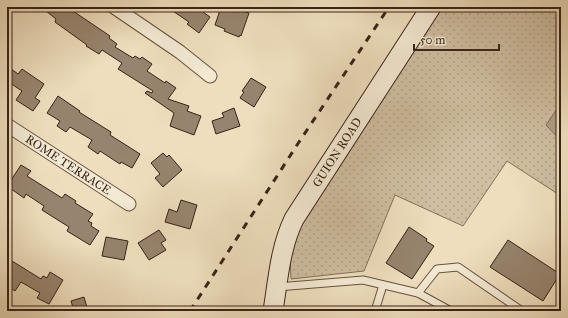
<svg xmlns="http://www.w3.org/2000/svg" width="568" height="318" viewBox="0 0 568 318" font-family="'IM FELL Great Primer',serif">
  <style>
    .grass { fill: url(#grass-dots); stroke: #84705c }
    .water { fill: #b09e85; stroke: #806d59 }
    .building { fill: #97846e; stroke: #382318 }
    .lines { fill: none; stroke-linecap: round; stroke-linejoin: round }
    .lane-casing { stroke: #665241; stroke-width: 9 }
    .street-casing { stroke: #665241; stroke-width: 15 }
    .secondary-casing { stroke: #382318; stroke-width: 21 }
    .lane { stroke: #f4ead4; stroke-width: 7 }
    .street { stroke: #f4ead4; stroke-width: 13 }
    .secondary { stroke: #f4ead4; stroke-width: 19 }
    .rail { stroke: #382318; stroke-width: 3; stroke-dasharray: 7 7; stroke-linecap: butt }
    .labels { text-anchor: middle; stroke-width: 3; stroke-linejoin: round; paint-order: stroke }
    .street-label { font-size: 12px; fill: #382318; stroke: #f4ead4 }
  </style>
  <defs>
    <pattern id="grass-dots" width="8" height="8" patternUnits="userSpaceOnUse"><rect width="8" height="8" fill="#cfbea1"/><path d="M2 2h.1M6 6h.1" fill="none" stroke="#b2a38a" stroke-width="1.8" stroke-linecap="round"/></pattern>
  </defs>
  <rect width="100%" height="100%" fill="#eedebd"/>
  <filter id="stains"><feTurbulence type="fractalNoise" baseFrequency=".005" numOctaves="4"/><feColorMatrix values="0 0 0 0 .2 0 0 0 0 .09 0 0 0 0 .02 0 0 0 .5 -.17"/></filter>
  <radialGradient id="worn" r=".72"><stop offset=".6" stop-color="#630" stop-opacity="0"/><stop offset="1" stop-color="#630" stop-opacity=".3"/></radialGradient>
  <path class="grass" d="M431,7H561V196L507,161L463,226L395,195L364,271L291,279L289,229Z"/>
  <path class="water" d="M561,103V141L546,125Z"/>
  <g class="building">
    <path d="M41,7H67L110,36L109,38L117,44L115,47L133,58L135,56L140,59L142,57L152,64L147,71L165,83L166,81L176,88L168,99L189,106L187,111L201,116L194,135L170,126L174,113L145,93L147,91L152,93L153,91L118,69L122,63L102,50L99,54L86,46L87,45L55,22L56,19Z"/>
    <path d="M167,7H196L210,17L199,33L187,24L189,22Z"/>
    <path d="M224,8L238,12L239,10L249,13L241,36L240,35L239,37L224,31L225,29L215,25L220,10L223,11Z"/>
    <path d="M7,66L18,74L22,69L44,84L35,98L40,101L33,111L16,100L22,91L7,81Z"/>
    <path d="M251,78L266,87L254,107L240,98L244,92L242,91Z"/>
    <path d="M58,96L80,111L79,112L111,132L110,135L140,154L132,168L121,162L120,164L100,151L98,154L88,147L92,140L70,127L66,132L57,126L60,121L47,113Z"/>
    <path d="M234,108L240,126L216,134L212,121L224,117L222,113Z"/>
    <path d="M163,153L167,157L169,155L182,170L163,187L155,178L160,174L151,163Z"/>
    <path d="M21,165L31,171L27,176L62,198L65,194L76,201L75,203L93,214L88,221L92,223L91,226L99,231L90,245L67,231L69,227L42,210L44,206L26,194L24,198L7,186Z"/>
    <path d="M181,200L197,205L190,229L165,222L169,209L177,212Z"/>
    <path d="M409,227L427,239L426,241L434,246L412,279L386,263Z"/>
    <path d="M159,230L166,240L161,243L166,250L149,260L138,243Z"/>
    <path d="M106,237L128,241L124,260L102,256Z"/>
    <path d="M508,240L560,274L543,301L490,267Z"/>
    <path d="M12,261L41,279L43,276L47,278L50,272L63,280L49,304L37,298L40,293L21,282L15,291L7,286V269Z"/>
    <path d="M84,297L88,311H74L71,301Z"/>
  </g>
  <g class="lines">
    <defs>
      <g id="lane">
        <path d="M277,287L363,280L418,293L451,311"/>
        <path d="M418,293L437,269L458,267L522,311"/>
        <path d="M375,311L383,285"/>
        <path d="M558,311L561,306"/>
      </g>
      <g id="street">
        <path d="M114,7L180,52L210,76"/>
        <path id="s1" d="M7,125L129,204"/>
      </g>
      <g id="secondary">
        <path id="s2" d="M273,311C278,280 280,248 294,219L431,7"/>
      </g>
    </defs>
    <use href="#lane" class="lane-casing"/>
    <use href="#street" class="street-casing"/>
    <use href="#secondary" class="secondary-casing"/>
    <use href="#lane" class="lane"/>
    <use href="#street" class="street"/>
    <use href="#secondary" class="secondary"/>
    <path class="rail" d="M190,311L299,142L389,7"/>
  </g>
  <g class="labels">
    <g class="street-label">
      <text dy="4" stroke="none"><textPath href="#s2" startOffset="174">GUION ROAD</textPath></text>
      <text dy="4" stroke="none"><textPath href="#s1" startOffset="73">ROME TERRACE</textPath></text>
    </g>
  </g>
  <rect width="568" height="318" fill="none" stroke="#eedebd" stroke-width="24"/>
  <rect x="8" y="8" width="552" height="302" fill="none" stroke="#382318" stroke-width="2"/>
  <rect x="12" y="12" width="544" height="294" fill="none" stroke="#382318"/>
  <path d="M414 44v6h85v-6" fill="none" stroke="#382318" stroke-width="2"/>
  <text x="420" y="44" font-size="12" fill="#382318" stroke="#f4ead4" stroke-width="3" paint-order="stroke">50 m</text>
  <rect width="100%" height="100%" filter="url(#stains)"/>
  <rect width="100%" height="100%" fill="url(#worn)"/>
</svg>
